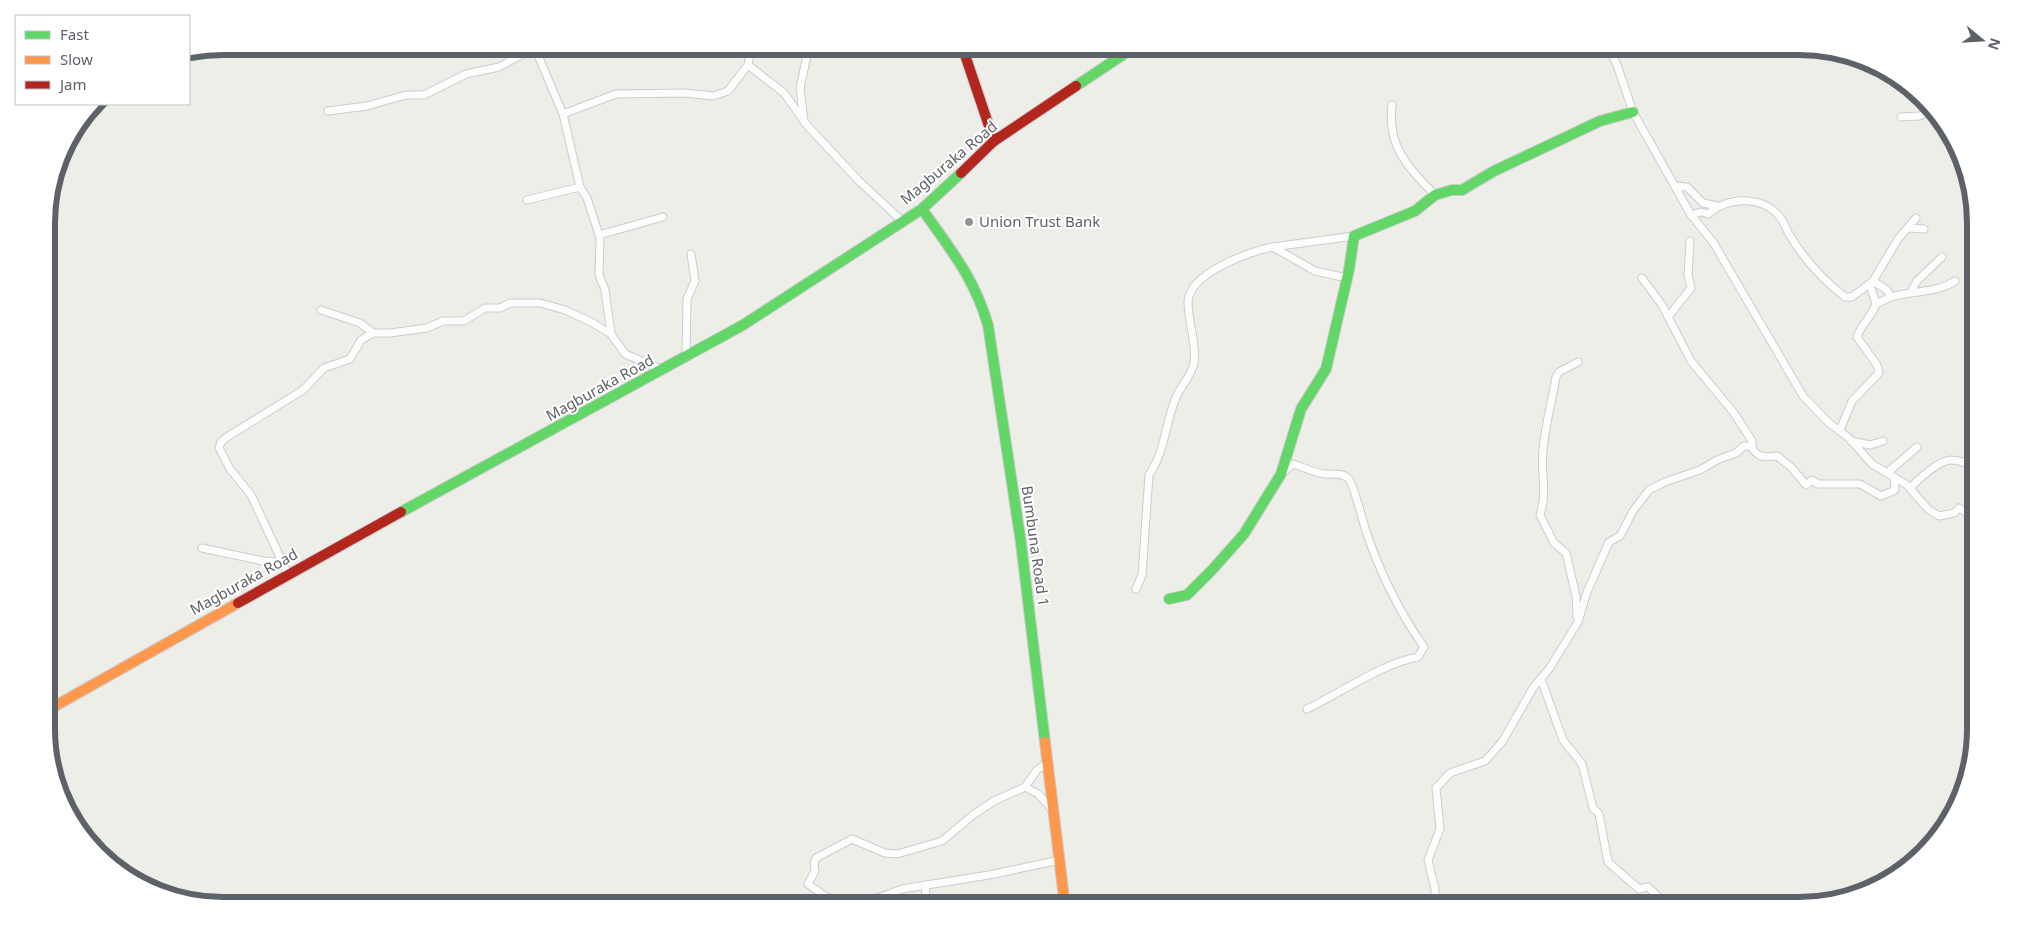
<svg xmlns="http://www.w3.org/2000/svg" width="2022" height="952" viewBox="0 0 2022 952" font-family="'Noto Sans',sans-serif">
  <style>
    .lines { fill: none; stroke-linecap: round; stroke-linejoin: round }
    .street-casing { stroke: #cbcccb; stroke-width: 9 }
    .fast-casing { stroke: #cbcccc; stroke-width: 12 }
    .slow-casing { stroke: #cbcccc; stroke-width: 12 }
    .jam-casing { stroke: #cbcccc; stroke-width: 12 }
    .street { stroke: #fcfcfc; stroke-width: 7 }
    .fast { stroke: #63d668; stroke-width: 10 }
    .slow { stroke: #ff974d; stroke-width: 10 }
    .jam { stroke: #b3261e; stroke-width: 10 }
    .poi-dot { fill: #909395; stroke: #fff; stroke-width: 2 }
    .labels { text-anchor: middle; stroke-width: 4; stroke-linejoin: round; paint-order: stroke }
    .street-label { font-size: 15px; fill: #5d6268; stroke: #fff }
    .poi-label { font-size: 15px; fill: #5d6268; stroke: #fff; text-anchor: start }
    .rim { fill: none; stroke: #5d6268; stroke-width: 6 }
  </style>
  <rect width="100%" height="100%" fill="#eeeee9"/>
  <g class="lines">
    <defs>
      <g id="street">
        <path d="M534,46L563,114L580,187L587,198L600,238L599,275L605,290L611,334"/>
        <path d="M809,46L800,88L804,122L859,181L902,221"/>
        <path d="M1104,46L1115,60"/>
        <path d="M1608,46L1617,65L1633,112L1691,215L1713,242L1803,396L1829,423L1849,438L1872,464L1907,485L1928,509L1939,516L1954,513L1959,508L1975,518"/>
        <path d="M748,65L784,93L804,121"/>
        <path d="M1392,105C1387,147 1408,167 1435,195"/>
        <path d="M328,111L367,106L406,95H424L466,74L499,67L534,48"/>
        <path d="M563,114L616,94L685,93L713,96L728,91L748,65L751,46"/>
        <path d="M1901,117L1919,116L1933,111"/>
        <path d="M1675,186L1687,187L1703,203L1717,206"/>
        <path d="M527,200L580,187"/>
        <path d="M1691,215L1701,212L1708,214C1728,197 1762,195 1780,217C1784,222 1786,229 1789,234C1803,258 1823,280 1845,297H1852L1873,281"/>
        <path d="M1916,218L1898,239L1873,281L1887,290L1891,297C1913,290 1935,294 1955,281"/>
        <path d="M1909,228L1924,229"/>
        <path d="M599,235L663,217"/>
        <path d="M1273,247L1354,236"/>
        <path d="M1642,278L1662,305L1691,361L1734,413L1752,441V448C1760,459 1764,457 1777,456L1791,467L1806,485L1812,480L1818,484H1860L1881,496L1895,490L1894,477"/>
        <path d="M1873,281L1870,285L1876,304"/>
        <path d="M1911,292L1917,281L1942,257"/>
        <path d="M321,310L360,323L373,333H390L427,328L443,321H464L485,308H500L510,303H540L565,310L591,322L611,334L625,354L663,370"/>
        <path d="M1668,317L1691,288L1688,275L1690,241"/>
        <path d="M686,356L687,299L695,281L691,254"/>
        <path d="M1840,430L1852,401L1879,373L1877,365L1857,337C1862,323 1871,318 1876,304L1891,297"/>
        <path d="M1851,441L1870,445L1883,441"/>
        <path d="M1887,473L1917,447"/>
        <path d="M1281,474L1293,464C1303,467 1316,474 1326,474C1334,475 1340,472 1348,478C1353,482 1362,518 1365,528C1379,571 1398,610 1424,647L1418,657C1383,663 1340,693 1307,709"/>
        <path d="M1910,488C1918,480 1940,459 1952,460C1960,460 1967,465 1975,464"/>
        <path d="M202,548L263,561L282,562"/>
        <path d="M288,574L251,495L230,469L219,448L221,442L227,437L303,390L324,368L350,359L361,340L373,333"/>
        <path d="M1136,589L1142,575L1149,475C1165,452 1165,425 1175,400C1179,387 1191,378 1194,363C1197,343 1188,322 1188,302C1189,273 1250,251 1273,247L1315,271L1347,278"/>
        <path d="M1577,617L1576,596L1566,553L1554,543L1540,515C1548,491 1540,473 1543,450C1545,426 1552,401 1556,377L1559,372L1578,362"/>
        <path d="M1541,679L1563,740L1582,764L1593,808L1599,814L1608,862L1639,889L1648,887L1664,902L1680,900"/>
        <path d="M1025,787L1037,770L1047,763"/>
        <path d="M1053,810L1038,794L1025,787L994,801L973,815L942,841L897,854L885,853L852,839L816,858L814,864L815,871L808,884L825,896L847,905L881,897L902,889L989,875L1060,860"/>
        <path d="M925,885L927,906"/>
        <path d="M1435,905V889L1428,860L1440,829L1436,788L1450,773L1485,761L1502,742L1533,688L1549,669L1578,622L1587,592L1609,542L1620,536L1633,511L1649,490L1665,482L1700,470L1717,460L1736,453L1744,446H1752"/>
      </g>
      <g id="fast">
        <path d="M1076,86L1136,46"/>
        <path d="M922,209C950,249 974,277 988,325L1021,543L1045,742"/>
        <path d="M401,512L743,325L922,209L961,173"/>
        <path d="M1169,599L1187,595L1212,570L1244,534L1281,474L1301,409L1326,369L1349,270L1354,236L1415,211L1435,195L1452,190H1462L1494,171L1600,121L1633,112"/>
      </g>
      <g id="slow">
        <path d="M48,710L238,603"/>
        <path d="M1045,742L1065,906"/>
      </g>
      <g id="jam">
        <path d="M962,46L994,141"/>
        <path d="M961,173L994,141L1076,86"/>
        <path d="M238,603L401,512"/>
      </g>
    </defs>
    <use href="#street" class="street-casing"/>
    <use href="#fast" class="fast-casing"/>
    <use href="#slow" class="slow-casing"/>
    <use href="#jam" class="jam-casing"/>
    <use href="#street" class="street"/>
    <use href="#fast" class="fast"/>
    <use href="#slow" class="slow"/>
    <use href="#jam" class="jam"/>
  </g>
  <circle class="poi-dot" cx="969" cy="222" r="5"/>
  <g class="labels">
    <g class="street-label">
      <text transform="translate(949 163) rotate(-40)" y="5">Magburaka Road</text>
      <text transform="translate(600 388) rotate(-29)" y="5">Magburaka Road</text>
      <text transform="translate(1035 546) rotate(82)" y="5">Bumbuna Road 1</text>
      <text transform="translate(244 582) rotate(-29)" y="5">Magburaka Road</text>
    </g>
    <g class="poi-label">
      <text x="979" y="227">Union Trust Bank</text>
    </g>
  </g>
  <path d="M0 0H2022V952H0ZM223 55H1799A168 168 0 0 1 1967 223V729A168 168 0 0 1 1799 897H223A168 168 0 0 1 55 729V223A168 168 0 0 1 223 55Z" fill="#fff" fill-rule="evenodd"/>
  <path class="rim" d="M223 55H1799A168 168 0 0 1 1967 223V729A168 168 0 0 1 1799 897H223A168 168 0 0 1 55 729V223A168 168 0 0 1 223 55Z"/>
  <rect x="15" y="15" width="175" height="90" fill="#ffffff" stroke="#bec0c3"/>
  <rect x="25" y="31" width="25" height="8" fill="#63d668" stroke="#bec0c3"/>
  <text x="60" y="40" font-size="15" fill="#5d6268">Fast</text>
  <rect x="25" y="56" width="25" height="8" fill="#ff974d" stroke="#bec0c3"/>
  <text x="60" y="65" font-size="15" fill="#5d6268">Slow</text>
  <rect x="25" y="81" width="25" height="8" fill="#b3261e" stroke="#bec0c3"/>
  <text x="60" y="90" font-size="15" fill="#5d6268">Jam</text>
  <g transform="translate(1982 40) rotate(108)" stroke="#ffffff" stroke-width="4" paint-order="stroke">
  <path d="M0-4L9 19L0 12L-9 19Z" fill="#5d6268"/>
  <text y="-8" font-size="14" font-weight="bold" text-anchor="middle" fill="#5d6268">N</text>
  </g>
</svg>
